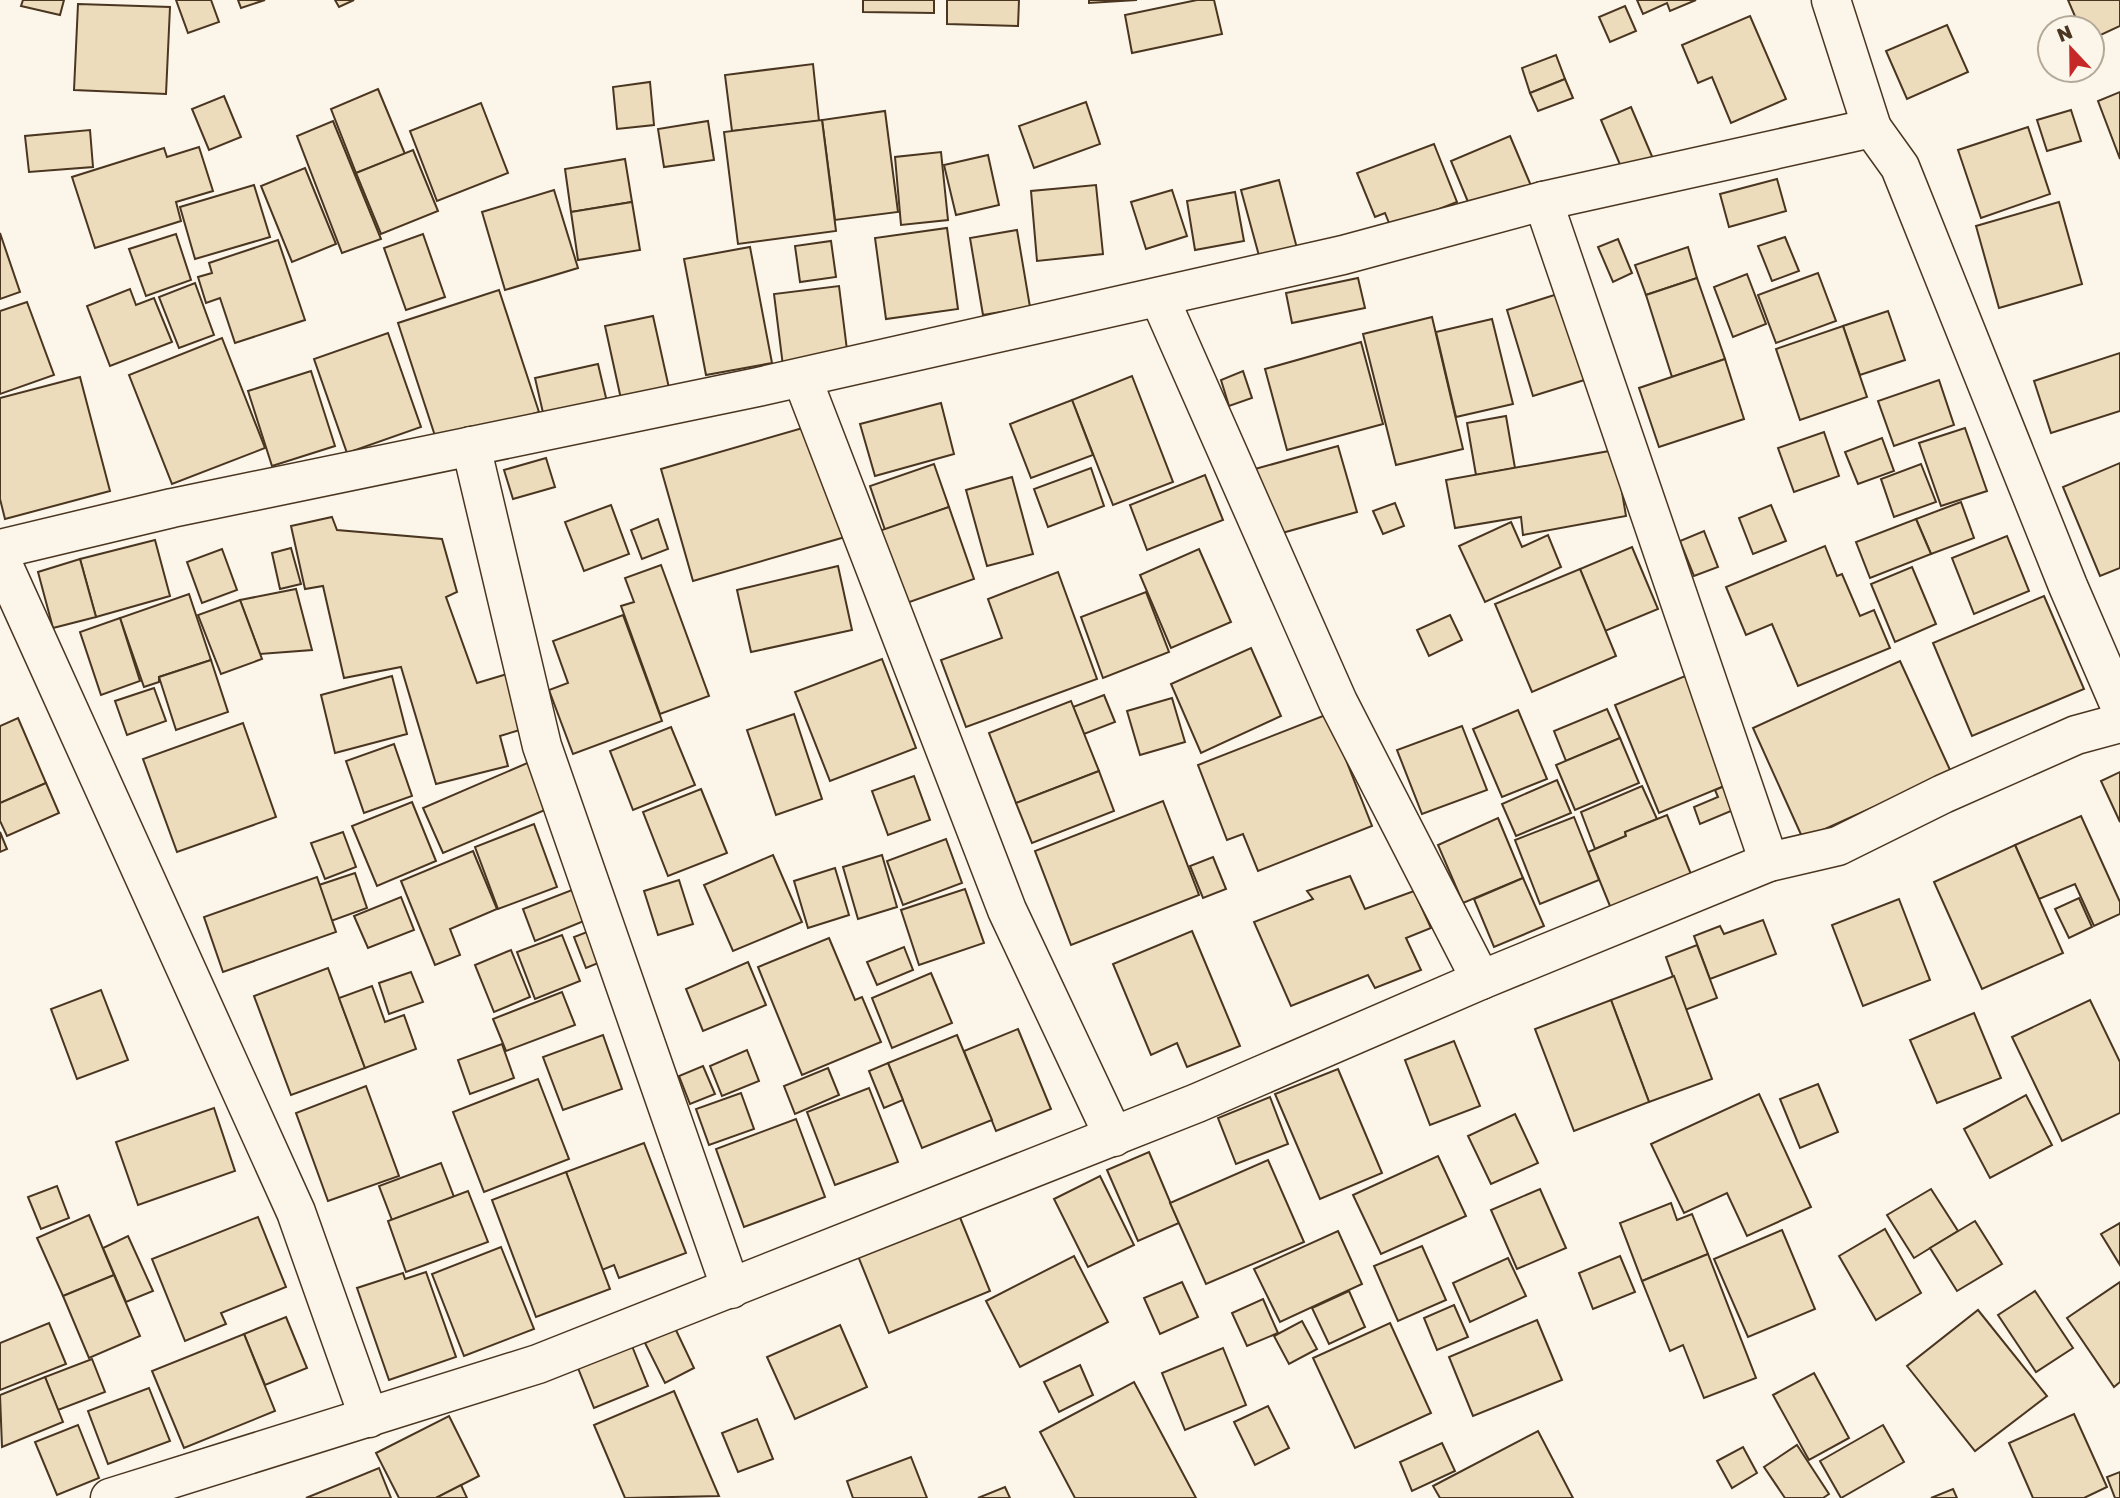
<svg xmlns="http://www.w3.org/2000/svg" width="2120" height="1498" viewBox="0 0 2120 1498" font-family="'Golos Text',sans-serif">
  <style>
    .building { fill: #ecdcbc; stroke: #4a3520; stroke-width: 2 }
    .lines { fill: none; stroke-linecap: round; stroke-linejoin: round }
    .minor-casing { stroke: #4a3520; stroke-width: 41 }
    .minor { stroke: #fbf6e9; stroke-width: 38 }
  </style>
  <rect width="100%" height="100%" fill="#fbf6e9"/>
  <g class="building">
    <path d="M23,0H64L60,15L21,6Z"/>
    <path d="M176,0H211L219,22L188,33Z"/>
    <path d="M238,0H265L241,8Z"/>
    <path d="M335,0H354L339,7Z"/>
    <path d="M863,0H934V13L863,12Z"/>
    <path d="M947,0H1019L1018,26L947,24Z"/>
    <path d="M1089,0H1137L1089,3Z"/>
    <path d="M1197,0H1214L1222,34L1132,53L1125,15Z"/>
    <path d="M1637,0H1696L1670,11L1667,3L1643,14Z"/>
    <path d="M2068,0H2120V26L2092,39V28H2080Z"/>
    <path d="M78,4L170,7L166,94L74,90Z"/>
    <path d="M1625,6L1636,31L1610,42L1599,17Z"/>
    <path d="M1750,16L1786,99L1731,123L1712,77L1698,83L1682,45Z"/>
    <path d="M1947,25L1968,72L1907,99L1886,51Z"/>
    <path d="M1556,55L1565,79L1530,93L1522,68Z"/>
    <path d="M813,64L819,121L732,131L725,75Z"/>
    <path d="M1565,79L1573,98L1538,111L1530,93Z"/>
    <path d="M650,82L654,125L617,129L613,87Z"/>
    <path d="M378,89L405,154L356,173L331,109Z"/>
    <path d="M2120,92V159L2098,101Z"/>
    <path d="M224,96L241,137L209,150L192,109Z"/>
    <path d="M1086,102L1100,144L1034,168L1019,126Z"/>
    <path d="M481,103L508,173L437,201L410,131Z"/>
    <path d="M1631,107L1654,161L1624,174L1601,120Z"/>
    <path d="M2071,110L2081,141L2047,151L2037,120Z"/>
    <path d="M885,111L898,212L835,220L822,120Z"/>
    <path d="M822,120L836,231L738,244L724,132Z"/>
    <path d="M333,121L381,239L342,253L297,136Z"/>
    <path d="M708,121L714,160L664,167L658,129Z"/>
    <path d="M2028,127L2050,194L1981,218L1958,150Z"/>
    <path d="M90,130L93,167L29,172L25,136Z"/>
    <path d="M1510,136L1532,188L1473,214L1451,161Z"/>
    <path d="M1434,144L1457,202L1391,228L1385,213L1375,217L1357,173Z"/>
    <path d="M199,147L213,191L176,202L181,221L95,248L72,177L164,148L167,157Z"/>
    <path d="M413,150L438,211L381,234L356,173Z"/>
    <path d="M941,152L948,220L901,225L895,157Z"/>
    <path d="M988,155L999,205L956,215L944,165Z"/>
    <path d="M625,159L632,202L571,212L565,169Z"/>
    <path d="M305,168L336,244L292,262L261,186Z"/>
    <path d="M1777,179L1786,211L1729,227L1720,194Z"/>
    <path d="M1279,180L1298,252L1261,263L1241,190Z"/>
    <path d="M254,185L270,237L195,259L180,207Z"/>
    <path d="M1096,185L1103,254L1037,261L1031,191Z"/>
    <path d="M554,190L578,268L505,290L482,212Z"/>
    <path d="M1172,190L1187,236L1146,249L1131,202Z"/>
    <path d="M1235,192L1244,241L1195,250L1187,201Z"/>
    <path d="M632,202L640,250L578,260L571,212Z"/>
    <path d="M2059,202L2082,284L1999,308L1976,226Z"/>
    <path d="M947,228L958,309L886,319L875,238Z"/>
    <path d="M1017,230L1030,307L983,315L970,238Z"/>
    <path d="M0,233L20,292L0,299Z"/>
    <path d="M176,234L191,280L146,296L129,249Z"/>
    <path d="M423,234L445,297L406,310L384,248Z"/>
    <path d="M1785,237L1799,271L1772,281L1758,246Z"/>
    <path d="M1618,239L1632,273L1613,282L1598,247Z"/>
    <path d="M278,240L305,320L235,343L220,298L206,303L198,277L212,273L209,263Z"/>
    <path d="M831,241L836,277L800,282L795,246Z"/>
    <path d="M750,247L772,363L706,375L684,259Z"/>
    <path d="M1688,247L1697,278L1646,295L1635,265Z"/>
    <path d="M1818,273L1836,321L1776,343L1758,295Z"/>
    <path d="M1747,274L1766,324L1733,337L1714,287Z"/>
    <path d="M1358,278L1365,308L1292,323L1286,293Z"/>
    <path d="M1697,278L1725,359L1672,377L1646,295Z"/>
    <path d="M195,283L214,335L179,348L159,297Z"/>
    <path d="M839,286L848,358L783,366L774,294Z"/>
    <path d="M130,289L136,305L154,298L172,342L110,366L87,306Z"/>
    <path d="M499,290L539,412L438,445L398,323Z"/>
    <path d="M1567,291L1594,377L1533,396L1507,310Z"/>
    <path d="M27,302L54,375L0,394V311Z"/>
    <path d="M1888,311L1905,360L1860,375L1843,326Z"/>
    <path d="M653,316L669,388L621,399L605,326Z"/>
    <path d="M1432,317L1463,449L1396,465L1363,334Z"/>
    <path d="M1492,319L1513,404L1456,417L1436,332Z"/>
    <path d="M1843,326L1867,397L1800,420L1776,349Z"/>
    <path d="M388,333L421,427L347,453L314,359Z"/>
    <path d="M222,338L265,448L172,484L129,375Z"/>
    <path d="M1361,342L1383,424L1287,450L1265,369Z"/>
    <path d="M2120,353V411L2051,433L2034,381Z"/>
    <path d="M1725,359L1744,419L1659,447L1639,388Z"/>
    <path d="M598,364L607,402L544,417L535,378Z"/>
    <path d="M311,371L335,446L272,466L248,391Z"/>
    <path d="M1243,371L1252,398L1229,406L1221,380Z"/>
    <path d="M1132,376L1173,482L1113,505L1072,400Z"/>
    <path d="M80,377L110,491L5,519L0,499V398Z"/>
    <path d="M1939,380L1954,425L1894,446L1878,401Z"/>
    <path d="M1072,400L1093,455L1031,478L1010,424Z"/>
    <path d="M941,403L954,454L875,476L860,424Z"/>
    <path d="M1506,416L1515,468L1476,475L1467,423Z"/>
    <path d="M813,425L845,537L693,581L661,469Z"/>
    <path d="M1965,428L1987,491L1941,506L1919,443Z"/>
    <path d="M1824,432L1839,476L1794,492L1778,448Z"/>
    <path d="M1882,438L1894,471L1858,484L1845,452Z"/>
    <path d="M1338,446L1357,512L1282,533L1248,471Z"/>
    <path d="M1615,450L1626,516L1523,535L1521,517L1455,528L1446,480Z"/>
    <path d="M546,458L555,487L513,499L504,470Z"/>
    <path d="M2120,463V568L2100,576L2063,487Z"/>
    <path d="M934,464L949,507L885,530L870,486Z"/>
    <path d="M1921,464L1936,502L1894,517L1881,479Z"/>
    <path d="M1091,468L1104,506L1048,527L1034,489Z"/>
    <path d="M1205,475L1223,520L1147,550L1130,505Z"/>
    <path d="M1012,477L1033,554L987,566L966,490Z"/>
    <path d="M1961,502L1974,538L1931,554L1916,519Z"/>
    <path d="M1395,503L1404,526L1383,534L1373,511Z"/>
    <path d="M611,505L629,554L584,571L565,522Z"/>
    <path d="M1771,505L1786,541L1753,554L1739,518Z"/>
    <path d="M949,507L974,579L904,604L879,531Z"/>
    <path d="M332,517L337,530L442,539L457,592L446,597L477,683L507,674L523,729L500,736L508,766L436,784L401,667L344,678L323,586L305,589L291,526Z"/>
    <path d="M658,519L668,549L642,559L631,530Z"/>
    <path d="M1916,519L1931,554L1870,578L1856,542Z"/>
    <path d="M1511,522L1522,547L1548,535L1561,567L1485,602L1459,546Z"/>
    <path d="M1704,531L1718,567L1694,576L1680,541Z"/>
    <path d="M2007,536L2029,591L1974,614L1952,558Z"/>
    <path d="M155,540L170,596L96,617L80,559Z"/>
    <path d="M1825,546L1837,576L1842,574L1860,616L1874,610L1890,648L1798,686L1772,624L1746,635L1726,587Z"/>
    <path d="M1632,547L1658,609L1605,631L1580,569Z"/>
    <path d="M291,548L301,584L280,589L272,553Z"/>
    <path d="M222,549L237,590L202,603L187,562Z"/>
    <path d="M1199,549L1231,622L1171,648L1140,575Z"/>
    <path d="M80,559L96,617L53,628L38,572Z"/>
    <path d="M661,565L709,696L660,714L621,606L634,602L625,578Z"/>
    <path d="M838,566L852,630L751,652L737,590Z"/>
    <path d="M1912,567L1936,624L1895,642L1871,584Z"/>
    <path d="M1580,569L1616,656L1532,692L1495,604Z"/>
    <path d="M1058,572L1097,679L966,727L941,660L1002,638L988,599Z"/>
    <path d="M296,589L312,650L260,654L240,600Z"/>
    <path d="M1146,592L1169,652L1103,678L1081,617Z"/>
    <path d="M189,594L211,660L159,677V682L144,687L120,618Z"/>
    <path d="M2044,596L2084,689L1972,736L1933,643Z"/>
    <path d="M240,600L262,659L221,674L198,615Z"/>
    <path d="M623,615L662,721L573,754L549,690L568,683L553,641Z"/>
    <path d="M1450,615L1462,640L1429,656L1417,630Z"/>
    <path d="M120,618L140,681L101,695L80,632Z"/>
    <path d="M1251,648L1281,716L1201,753L1171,684Z"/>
    <path d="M882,659L916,748L830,781L795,692Z"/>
    <path d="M211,660L228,712L176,730L159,677Z"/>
    <path d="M1900,661L1951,772L1803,839L1753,728Z"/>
    <path d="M1690,674L1734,782L1659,813L1615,705Z"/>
    <path d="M392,676L407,734L335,753L321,695Z"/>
    <path d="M154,688L166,721L127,735L115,701Z"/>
    <path d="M1104,695L1115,722L1084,734L1073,707Z"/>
    <path d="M1172,698L1185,742L1140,755L1127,711Z"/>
    <path d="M1071,701L1099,771L1016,803L989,733Z"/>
    <path d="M1607,709L1620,738L1566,761L1554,731Z"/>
    <path d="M1518,710L1547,779L1502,797L1473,729Z"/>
    <path d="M794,714L822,799L776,815L747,730Z"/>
    <path d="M1328,714L1372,826L1258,871L1243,834L1227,840L1198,765Z"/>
    <path d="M18,718L46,783L0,803V726Z"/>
    <path d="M243,723L276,817L177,852L143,759Z"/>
    <path d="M1462,726L1487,790L1422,814L1397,750Z"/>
    <path d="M671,727L695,785L633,810L610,751Z"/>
    <path d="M1620,738L1639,783L1575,810L1556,765Z"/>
    <path d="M394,744L412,796L364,813L346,761Z"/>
    <path d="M532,761L552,807L443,853L423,808Z"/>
    <path d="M1099,771L1114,811L1032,843L1016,803Z"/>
    <path d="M2120,772V822L2101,781Z"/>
    <path d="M914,776L930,820L888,835L872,791Z"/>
    <path d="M1557,780L1571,813L1516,836L1502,804Z"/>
    <path d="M1734,782L1743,806L1700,824L1694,807L1718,797L1715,790Z"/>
    <path d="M46,783L59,813L7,836L0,821V803Z"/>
    <path d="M1642,786L1657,819L1625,832L1626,836L1595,849L1581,812Z"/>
    <path d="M701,789L727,853L668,876L643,812Z"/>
    <path d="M1163,801L1199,895L1071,945L1035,851Z"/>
    <path d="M412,802L436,861L377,886L352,826Z"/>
    <path d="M1667,815L1695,884L1614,916L1588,852L1626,836L1625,832Z"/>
    <path d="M2081,816L2120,902V914L2094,926L2075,884L2039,899L2015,845Z"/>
    <path d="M1574,817L1599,880L1540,904L1515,840Z"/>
    <path d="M1498,818L1523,878L1463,903L1438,845Z"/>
    <path d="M534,824L557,887L498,909L475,847Z"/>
    <path d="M0,832L7,849L0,852Z"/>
    <path d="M343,832L356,867L325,879L311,843Z"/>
    <path d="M946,839L962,883L903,905L887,861Z"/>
    <path d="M2015,845L2063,953L1982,989L1934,882Z"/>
    <path d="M473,851L497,909L450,929L460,955L435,965L401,881Z"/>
    <path d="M773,855L802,922L733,951L704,885Z"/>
    <path d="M882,855L897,907L858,919L843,867Z"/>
    <path d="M1213,857L1226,889L1203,898L1190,866Z"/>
    <path d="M835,868L849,915L808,928L794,881Z"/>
    <path d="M355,873L367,908L331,921L319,885Z"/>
    <path d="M1350,876L1365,909L1414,891L1431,928L1406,938L1421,970L1375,988L1368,975L1291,1006L1254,922L1313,899L1307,891Z"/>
    <path d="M317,877L336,932L223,972L204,917Z"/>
    <path d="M1523,878L1544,926L1494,947L1474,899Z"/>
    <path d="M679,880L693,924L658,935L644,891Z"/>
    <path d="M965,889L984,943L919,965L901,910Z"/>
    <path d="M572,890L584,921L535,941L523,909Z"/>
    <path d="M401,897L414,930L368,948L354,916Z"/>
    <path d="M2079,898L2092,927L2069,938L2055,909Z"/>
    <path d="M1899,899L1930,980L1863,1006L1832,925Z"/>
    <path d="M1763,920L1776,954L1710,979L1694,936L1720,926L1724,934Z"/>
    <path d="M600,927L613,957L586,968L574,937Z"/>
    <path d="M1192,931L1240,1046L1187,1067L1177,1043L1151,1055L1113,964Z"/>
    <path d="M562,935L580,981L535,999L517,952Z"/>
    <path d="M829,938L855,1000L862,997L881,1042L802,1075L758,967Z"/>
    <path d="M1697,945L1717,998L1685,1010L1666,957Z"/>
    <path d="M904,947L913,970L877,985L867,962Z"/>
    <path d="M511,950L530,997L494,1012L475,965Z"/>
    <path d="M748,962L766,1005L703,1031L686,989Z"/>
    <path d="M328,968L365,1068L291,1095L254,996Z"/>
    <path d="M411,972L423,1002L389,1014L379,983Z"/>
    <path d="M931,973L952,1023L892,1048L872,998Z"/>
    <path d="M1674,976L1712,1079L1649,1102L1611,1000Z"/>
    <path d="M372,986L385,1022L404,1015L416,1049L365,1068L339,998Z"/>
    <path d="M101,990L128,1060L77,1079L51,1009Z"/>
    <path d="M562,992L575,1025L506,1051L493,1019Z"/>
    <path d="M1611,1000L1649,1102L1574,1131L1535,1029Z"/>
    <path d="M2090,1000L2120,1062V1113L2062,1141L2012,1037Z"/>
    <path d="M1974,1013L2001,1078L1937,1103L1910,1040Z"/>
    <path d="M1018,1029L1051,1109L996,1131L964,1051Z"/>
    <path d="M603,1035L622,1089L563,1110L543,1057Z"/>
    <path d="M957,1035L992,1120L922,1148L888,1063Z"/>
    <path d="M1454,1041L1480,1106L1430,1125L1405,1060Z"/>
    <path d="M502,1044L514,1078L470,1094L458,1060Z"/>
    <path d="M747,1050L759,1081L722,1096L710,1066Z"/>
    <path d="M888,1063L903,1100L884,1108L869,1071Z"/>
    <path d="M703,1066L715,1094L690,1104L679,1076Z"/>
    <path d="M828,1068L839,1095L795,1114L784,1086Z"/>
    <path d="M1338,1069L1382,1173L1320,1199L1275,1094Z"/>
    <path d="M538,1079L569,1159L484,1192L453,1112Z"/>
    <path d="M1818,1084L1838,1132L1800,1148L1780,1099Z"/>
    <path d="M366,1086L399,1176L328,1201L296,1113Z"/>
    <path d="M869,1088L898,1162L835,1185L807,1112Z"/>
    <path d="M741,1093L754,1129L709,1145L696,1109Z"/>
    <path d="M1759,1094L1811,1207L1747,1236L1727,1193L1684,1213L1651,1144Z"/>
    <path d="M2026,1095L2052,1145L1990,1178L1964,1129Z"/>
    <path d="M1270,1097L1288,1144L1236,1164L1218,1118Z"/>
    <path d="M214,1108L235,1171L138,1205L116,1142Z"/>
    <path d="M1515,1114L1538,1163L1491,1184L1468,1136Z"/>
    <path d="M796,1119L825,1197L744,1227L716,1149Z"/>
    <path d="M644,1143L686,1253L619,1278L614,1265L602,1270L566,1172Z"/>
    <path d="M1149,1152L1179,1223L1138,1241L1107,1170Z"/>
    <path d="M1438,1156L1466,1216L1381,1254L1353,1195Z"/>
    <path d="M1268,1160L1304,1242L1206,1284L1170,1203Z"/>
    <path d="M441,1163L454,1197L392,1220L379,1186Z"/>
    <path d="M566,1172L610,1289L536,1317L492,1200Z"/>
    <path d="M1100,1176L1134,1245L1088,1267L1054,1199Z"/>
    <path d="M57,1186L69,1218L41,1229L28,1197Z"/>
    <path d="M1540,1189L1566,1248L1517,1269L1491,1210Z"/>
    <path d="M1931,1189L1958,1231L1914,1258L1887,1215Z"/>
    <path d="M468,1191L488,1242L406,1272L388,1221Z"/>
    <path d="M1671,1203L1677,1220L1692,1214L1708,1254L1642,1281L1620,1223Z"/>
    <path d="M89,1215L114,1275L63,1296L37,1238Z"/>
    <path d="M959,1215L990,1291L889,1333L858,1256Z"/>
    <path d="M258,1217L286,1287L221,1313L226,1324L185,1341L152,1259Z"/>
    <path d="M1975,1221L2002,1264L1957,1291L1930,1248Z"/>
    <path d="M2120,1223V1265L2101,1234Z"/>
    <path d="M1885,1229L1921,1293L1876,1320L1839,1256Z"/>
    <path d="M1782,1230L1815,1309L1748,1337L1714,1259Z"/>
    <path d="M1338,1231L1362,1284L1280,1322L1254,1269Z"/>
    <path d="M128,1236L153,1291L126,1302L103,1248Z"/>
    <path d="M1422,1246L1446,1300L1398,1321L1374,1266Z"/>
    <path d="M501,1247L534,1329L464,1356L432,1274Z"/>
    <path d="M1708,1254L1756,1378L1704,1398L1683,1345L1670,1351L1642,1281Z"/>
    <path d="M1074,1256L1108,1322L1020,1367L986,1301Z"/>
    <path d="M1620,1256L1635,1292L1593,1309L1579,1273Z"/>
    <path d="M1508,1258L1526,1296L1470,1322L1453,1283Z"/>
    <path d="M426,1272L456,1357L389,1380L357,1288L403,1273L405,1279Z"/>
    <path d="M114,1275L140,1336L89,1358L63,1296Z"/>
    <path d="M1182,1282L1198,1317L1160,1334L1144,1298Z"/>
    <path d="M2120,1282V1382L2114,1387L2067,1318Z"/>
    <path d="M1349,1291L1365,1327L1329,1344L1312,1308Z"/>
    <path d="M2035,1291L2073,1348L2036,1372L1998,1315Z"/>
    <path d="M1263,1299L1278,1333L1247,1346L1232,1313Z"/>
    <path d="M1454,1305L1468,1337L1437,1350L1424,1318Z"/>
    <path d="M1978,1310L2047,1396L1975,1451L1907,1366Z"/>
    <path d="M286,1317L307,1368L265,1385L244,1334Z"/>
    <path d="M1537,1320L1562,1380L1473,1416L1449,1357Z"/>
    <path d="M1302,1321L1317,1349L1289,1364L1274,1336Z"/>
    <path d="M49,1323L66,1364L0,1390V1343Z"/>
    <path d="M1390,1323L1431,1413L1355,1448L1313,1358Z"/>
    <path d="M840,1325L867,1387L795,1419L767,1357Z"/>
    <path d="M675,1328L694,1368L665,1383L645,1343Z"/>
    <path d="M244,1334L275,1411L184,1448L152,1371Z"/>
    <path d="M632,1346L648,1386L594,1408L578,1368Z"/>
    <path d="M1223,1348L1246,1405L1185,1430L1162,1373Z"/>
    <path d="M92,1359L105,1392L58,1410L45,1377Z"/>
    <path d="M1080,1365L1093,1395L1059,1412L1044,1382Z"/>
    <path d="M1814,1373L1849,1438L1809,1460L1773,1395Z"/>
    <path d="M45,1377L63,1422L2,1447L0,1395Z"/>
    <path d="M1134,1382L1196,1498H1075L1040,1432Z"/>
    <path d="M149,1388L170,1441L108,1464L88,1411Z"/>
    <path d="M674,1391L719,1496L625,1498L594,1425Z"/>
    <path d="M1268,1406L1289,1448L1255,1465L1234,1422Z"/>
    <path d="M2074,1414L2107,1487L2084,1498H2033L2009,1443Z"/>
    <path d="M449,1416L479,1476L436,1498H399L376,1453Z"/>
    <path d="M757,1419L773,1459L738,1472L722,1433Z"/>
    <path d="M78,1425L99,1478L57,1495L35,1442Z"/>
    <path d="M1883,1425L1904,1462L1841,1498L1820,1461Z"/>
    <path d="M1538,1431L1573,1498H1440L1433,1486Z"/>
    <path d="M1442,1443L1455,1471L1412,1491L1400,1462Z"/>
    <path d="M1797,1445L1829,1494L1823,1498H1785L1764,1467Z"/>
    <path d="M1743,1447L1757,1473L1732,1488L1717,1461Z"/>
    <path d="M911,1457L927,1498H853L847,1481Z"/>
    <path d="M379,1468L391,1498H306Z"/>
    <path d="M2120,1472V1498H2115L2107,1477Z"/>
    <path d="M461,1485L467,1498H436Z"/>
    <path d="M1005,1487L1010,1498H978Z"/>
    <path d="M1953,1489L1957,1498H1931Z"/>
  </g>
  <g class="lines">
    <defs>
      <g id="minor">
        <path d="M1831,0L1872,128"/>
        <path d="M1543,201L1769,862"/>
        <path d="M1159,297L1338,702L1481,980"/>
        <path d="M802,378L1007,910L1114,1137"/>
        <path d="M471,446L542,746L731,1289"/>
        <path d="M0,549L172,508L758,387L1343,255L1543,201L1872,128L1900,167L2068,586L2120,706"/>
        <path d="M0,558L296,1212L369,1418"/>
        <path d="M110,1498L538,1364L1197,1103L1481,980L1769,862L1838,846L1943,794L2076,735L2120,723"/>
      </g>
    </defs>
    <use href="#minor" class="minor-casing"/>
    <use href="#minor" class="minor"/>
  </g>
  <g transform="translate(2071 49) rotate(338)"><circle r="33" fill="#fbf6e9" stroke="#b4a999" stroke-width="2"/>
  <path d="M0-5L12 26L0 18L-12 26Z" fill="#c62828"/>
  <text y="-10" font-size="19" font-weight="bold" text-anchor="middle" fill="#4a3520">N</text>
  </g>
</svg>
